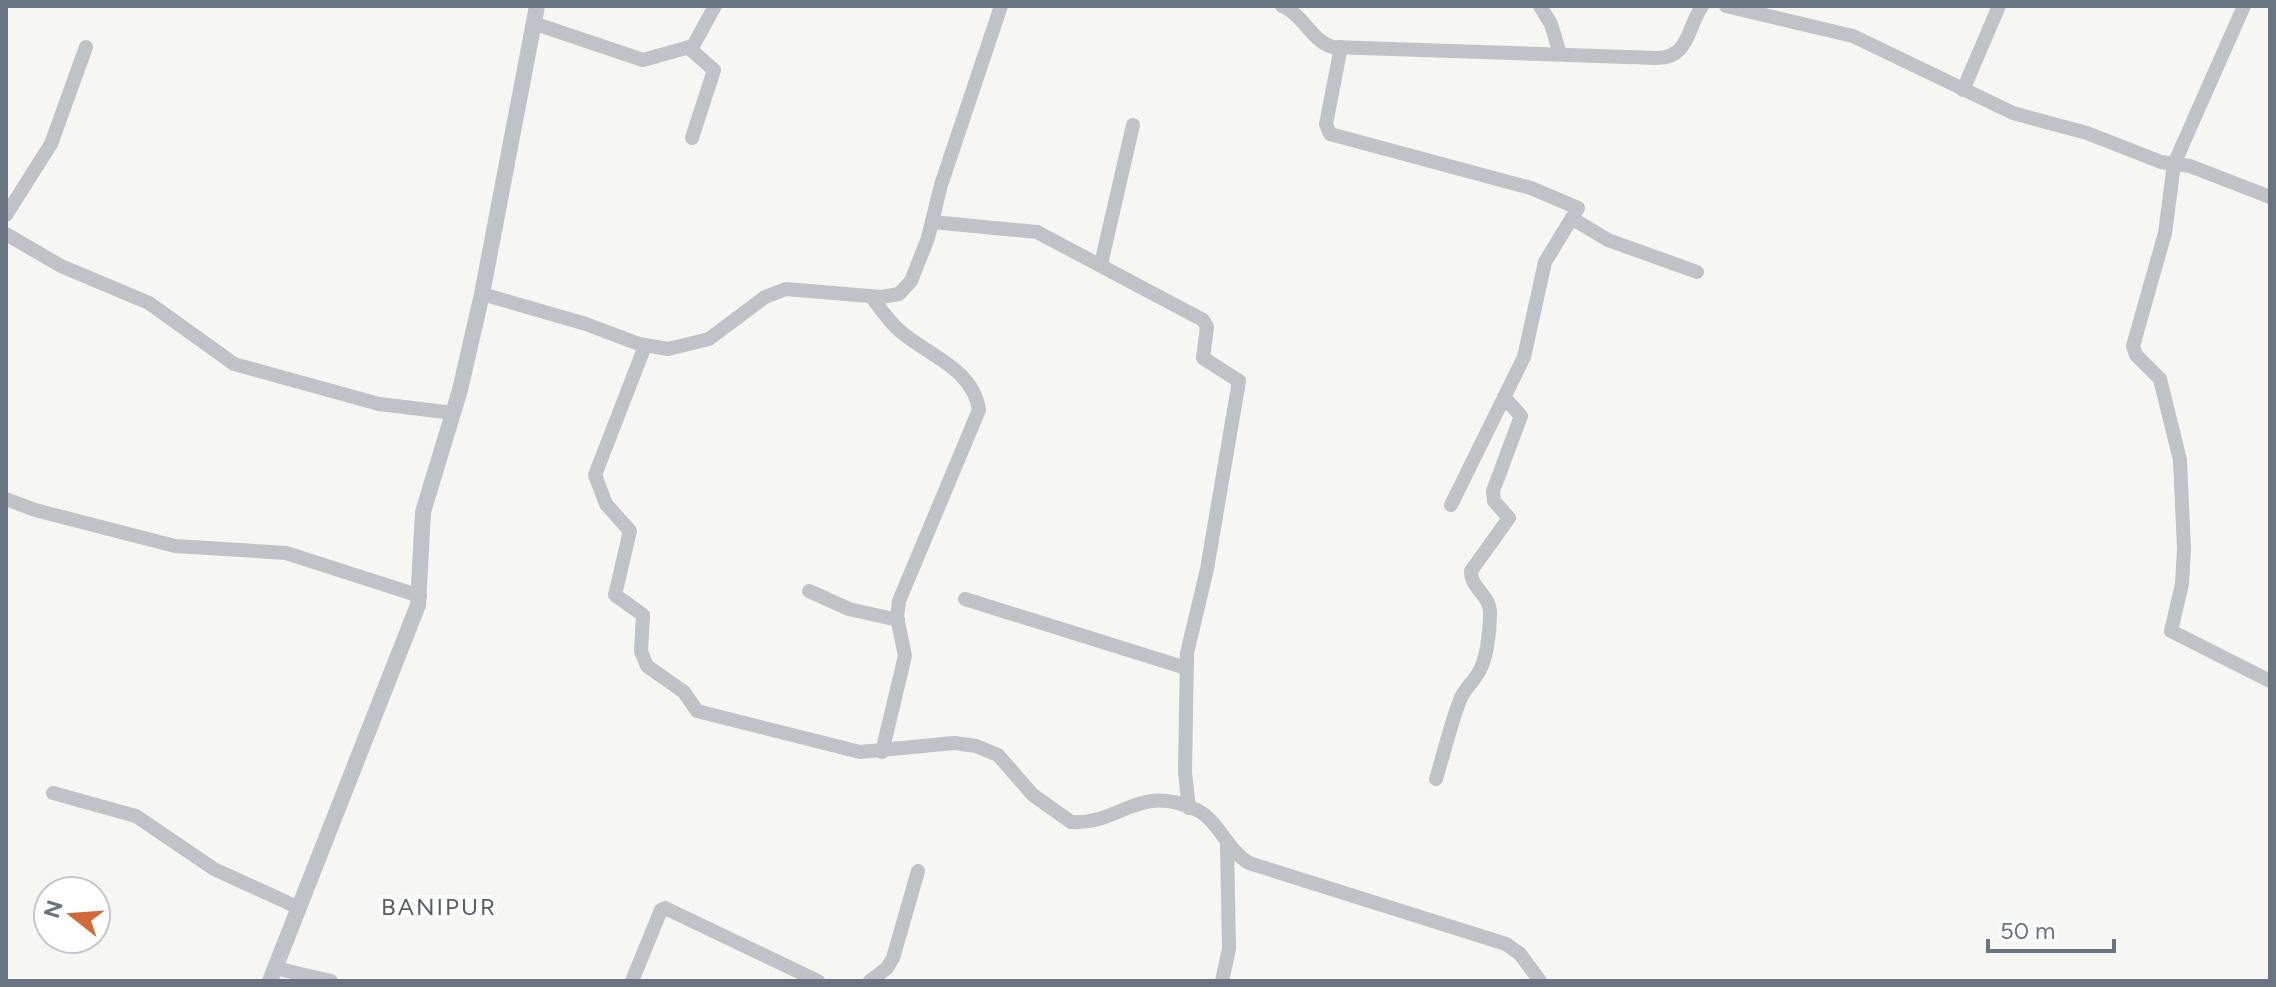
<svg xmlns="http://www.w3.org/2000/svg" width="2276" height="987" viewBox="0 0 2276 987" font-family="Figtree,sans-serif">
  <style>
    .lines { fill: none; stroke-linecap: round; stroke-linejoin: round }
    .minor { stroke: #bfc2c6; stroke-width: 14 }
    .tertiary { stroke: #bfc2c6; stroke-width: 16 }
    .labels { text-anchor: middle; stroke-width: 8; stroke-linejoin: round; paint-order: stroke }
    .quarter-label { font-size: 24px; letter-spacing: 2px; fill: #555e67; stroke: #fff }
  </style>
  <rect width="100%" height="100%" fill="#f6f6f3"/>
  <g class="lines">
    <g class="minor">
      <path d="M1282,6C1303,14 1310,39 1332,47L1657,58C1689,58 1687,28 1702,6"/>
      <path d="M1540,6L1551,24L1560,54"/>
      <path d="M1726,6L1853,36L2013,113L2087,133L2161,162L2190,166L2270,197"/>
      <path d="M2244,6L2174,164L2165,233L2133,346L2136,355L2160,379L2180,460L2184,549L2182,584L2171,631L2270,681"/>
      <path d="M533,23L643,60L693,46L715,6"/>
      <path d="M1341,47L1326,124L1330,134L1531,188L1578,208L1545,262L1524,357L1451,505"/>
      <path d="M689,48L714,70L692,138"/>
      <path d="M1963,90L1999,6"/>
      <path d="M6,215L51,144L86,47"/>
      <path d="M1573,219L1608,240L1697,272"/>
      <path d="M932,222L1037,232L1203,320L1207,327L1203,358L1239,381L1207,569L1187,653L1185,773L1189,808"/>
      <path d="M6,234L61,266L149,303L234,364L379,404L454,413"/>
      <path d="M1101,264L1133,125"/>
      <path d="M482,294L586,324L639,344L668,349L709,339L765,297L786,289L881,297L899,294L911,281L928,238L941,185L1001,6"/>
      <path d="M871,296C880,308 888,321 900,331C927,355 973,368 979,410L899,601L897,617L905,656L882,752"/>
      <path d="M645,346L595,475L606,504L630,531L615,595L643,615L641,651L647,666L684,692L697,711L860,752L954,743L976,746L998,755L1033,795L1071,822C1121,825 1138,782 1197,810C1218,820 1227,850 1249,863L1506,944L1520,954L1540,981"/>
      <path d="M6,499L35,510L175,546L286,553L420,596"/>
      <path d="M809,591L849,609L898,620"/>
      <path d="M965,599L1186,668"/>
      <path d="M1436,779C1444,753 1450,726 1460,700C1464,689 1471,685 1477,675C1487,661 1490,631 1490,614C1491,595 1470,588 1471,571L1509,518L1494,501L1493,491L1521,416L1504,397"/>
      <path d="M53,793L136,816L214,869L297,907"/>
      <path d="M275,968L331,981"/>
      <path d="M632,981L661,910L665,908L818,981"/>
      <path d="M870,981L887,968L893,958L918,871"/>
      <path d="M1222,981L1229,949L1227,845"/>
    </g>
    <path class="tertiary" d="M270,981L418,605L423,512L460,390L482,294L537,6"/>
  </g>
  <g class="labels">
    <g class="quarter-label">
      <text x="439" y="915">BANIPUR</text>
    </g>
  </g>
  <rect width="2276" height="987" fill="none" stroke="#687481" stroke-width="16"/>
  <g transform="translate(72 915) rotate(287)"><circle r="38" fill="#ffffff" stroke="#c3c7cd" stroke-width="2"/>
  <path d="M0-6L14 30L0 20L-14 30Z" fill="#d16938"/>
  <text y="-12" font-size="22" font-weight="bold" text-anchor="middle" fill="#687481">N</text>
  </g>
  <path d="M1988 939v12h126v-12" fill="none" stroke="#687481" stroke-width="4"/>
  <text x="2000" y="939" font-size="24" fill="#687481" stroke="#ffffff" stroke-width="6" paint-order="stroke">50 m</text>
</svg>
